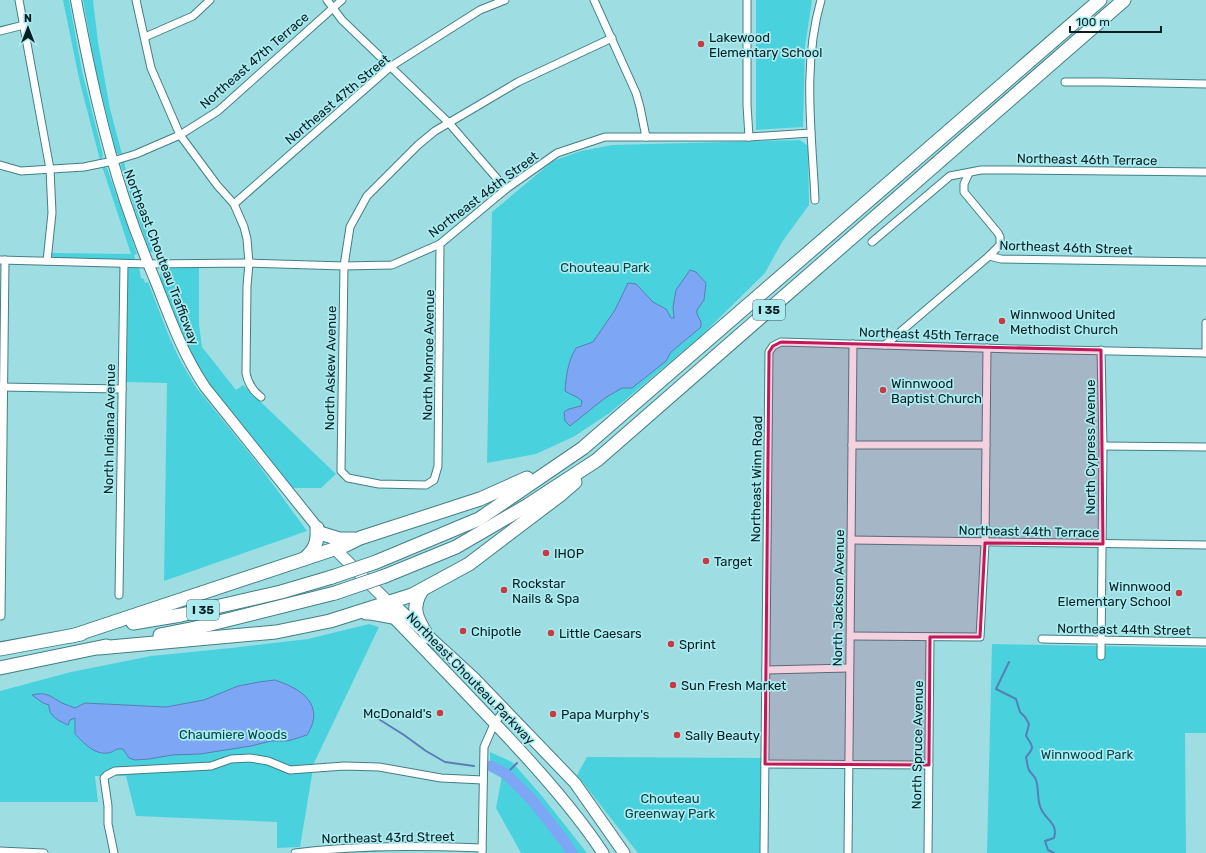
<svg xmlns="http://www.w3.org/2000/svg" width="1206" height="853" viewBox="0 0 1206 853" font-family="Rubik,sans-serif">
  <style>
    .green { fill: #49d2dd }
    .water { fill: #7da6f4; stroke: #597eb5 }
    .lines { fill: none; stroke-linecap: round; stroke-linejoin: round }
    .stream { stroke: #597eb5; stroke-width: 2 }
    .river { stroke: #7da6f4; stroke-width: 11 }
    .street-casing { stroke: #417f84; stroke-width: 9 }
    .secondary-casing { stroke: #417f84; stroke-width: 12 }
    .primary-casing { stroke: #417f84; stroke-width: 13 }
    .highway-casing { stroke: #417f84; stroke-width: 15 }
    .street { stroke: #fff; stroke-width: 7 }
    .secondary { stroke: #fff; stroke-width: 10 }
    .primary { stroke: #fff; stroke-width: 11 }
    .highway { stroke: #fff; stroke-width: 13 }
    .highway-bridge-casing { stroke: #417f84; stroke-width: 15; stroke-linecap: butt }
    .highway-bridge { stroke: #fff; stroke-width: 13 }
    .marked { fill: #c2185b; fill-opacity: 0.2; stroke: #c2185b; stroke-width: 3; stroke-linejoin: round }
    .poi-dot { fill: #ca3a41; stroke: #abebf0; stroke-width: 1.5 }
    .labels { text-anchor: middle; stroke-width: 3.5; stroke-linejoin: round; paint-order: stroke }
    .shield { fill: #abebf0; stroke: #375c60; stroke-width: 1 }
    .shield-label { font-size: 12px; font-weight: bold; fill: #051f22 }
    .poi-label { font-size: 13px; fill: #051f22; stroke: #abebf0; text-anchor: start }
    .street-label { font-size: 13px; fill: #051f22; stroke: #abebf0 }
    .park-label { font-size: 13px; fill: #00454a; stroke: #abebf0 }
  </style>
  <rect width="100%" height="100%" fill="#9edee3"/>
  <g class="green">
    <path d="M63,0H69L82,71L103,155L102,158L100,160L80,83Z"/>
    <path d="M83,0H93L98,42L110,109L122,154H117L116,152L96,72Z"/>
    <path d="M756,0H812L805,47L803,127L756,130Z"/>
    <path d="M800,140L808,146L809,205L782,242L765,273L701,336L611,412L575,436L536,454L487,463L492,212L553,161L581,151L612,145Z"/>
    <path d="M124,161L125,167L154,252H150L135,210L121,166V163Z"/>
    <path d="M102,166L107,168L137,254L134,255L135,259L130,260L55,258L51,256V253L131,254Z"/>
    <path d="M131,266L139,267L141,278L144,279L145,283L148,282L170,339L181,362L196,387L258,464L307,531L164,581L167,383L125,382L126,271Z"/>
    <path d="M167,267H199V325L202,347L236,390L243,385L336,474L321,488H293L210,384L195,360L176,323L160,278L161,271Z"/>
    <path d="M369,624L379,627L314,763L300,847L277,848V822L136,816L126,776H95L98,802H0V691L71,672L151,656L231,648L308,639Z"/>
    <path d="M992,644L1206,648V733H1185L1186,853H987Z"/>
    <path d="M490,752L512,762L542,796L587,853H521L496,808L502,776L490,770Z"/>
    <path d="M587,757L762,758L760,853H638L577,775Z"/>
  </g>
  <g class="water">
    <path d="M690,270L696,272L706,283L704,300L697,310V314L701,322V327L671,352L666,361L632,388H622L605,398L570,426L565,421L564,412L569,409L581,406L582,401C577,396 571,395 565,391C566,376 568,361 576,348L593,342L615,310L628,283L636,284L653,302L666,309L671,318H674L673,307L676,290Z"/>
    <path d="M275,680C302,689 326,705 307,735L288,741H271L251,746L200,754L172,755L149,759L135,760L129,758L123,749C114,748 115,752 108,753C94,755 84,743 75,734V718L70,720L68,725C59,721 48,716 49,705L43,703L32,695C47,691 51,697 62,703C66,705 71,706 75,708L85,703L166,707L204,700L238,686L259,682Z"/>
  </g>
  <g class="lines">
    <g class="stream">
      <path d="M1009,662L996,689L1016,699L1020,712L1025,717L1029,724L1026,736C1034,747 1034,748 1026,757C1027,761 1027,766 1029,770C1031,774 1035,776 1036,780C1039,789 1037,798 1040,806C1043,819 1059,822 1054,838L1045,841L1048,850L1054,853"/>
      <path d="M377,718L404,735L426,751L445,762L474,766"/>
      <path d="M506,774L517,763"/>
    </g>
    <path class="river" d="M491,766L506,774L533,801L565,842L572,853"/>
    <defs>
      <g id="street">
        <path d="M19,0L50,169L52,213L47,261"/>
        <path d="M136,0L151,68L180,135L217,185L234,204L244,227L247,239L249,263L247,286L246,373C248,384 253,391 261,397"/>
        <path d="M327,0L342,20L449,123L506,189"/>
        <path d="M594,0L636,93L640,107L646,137"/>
        <path d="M747,0V105L749,137"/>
        <path d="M0,31L24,25"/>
        <path d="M145,37L193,16L210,0"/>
        <path d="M1065,82H1106L1206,84"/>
        <path d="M0,165L21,171L84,167L113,161L136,154L180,135L218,111L342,0"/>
        <path d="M815,200C812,134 802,65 821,0"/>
        <path d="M234,204L390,67L480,10L505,0"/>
        <path d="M872,242L950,176L981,170H1007L1206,172"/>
        <path d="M440,244L438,466L434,480L426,485L379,484L348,478L341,471V468L344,266L350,227L367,196L418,145L435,131L518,82L612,38"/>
        <path d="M989,256L1001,259L1206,262"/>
        <path d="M0,260L149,264L249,263L344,266L392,265L440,244L506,189L557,153L605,137H749L811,133"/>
        <path d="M1206,323V353"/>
        <path d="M885,345L989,256L1000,245V237L998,233L964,192V184L969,173"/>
        <path d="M0,387L122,389"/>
        <path d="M852,445H986"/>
        <path d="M1103,446L1206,447"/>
        <path d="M851,540L1206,545"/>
        <path d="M119,595L124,264"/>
        <path d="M1,616L5,260"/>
        <path d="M851,636L980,637L985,543L987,348"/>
        <path d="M1042,639L1206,642"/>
        <path d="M1101,656L1103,446L1101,350"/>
        <path d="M766,670L849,668"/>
        <path d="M765,764L929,765"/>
        <path d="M0,851L44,853"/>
        <path d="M114,853L108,824V806L104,778L107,775L115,771L211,766L231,759L250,758L268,761L290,770L344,766L379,767L441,778L483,780"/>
        <path d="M295,853C357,845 420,846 482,848"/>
        <path d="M482,853L484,747L495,722L505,710"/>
        <path d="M764,853L769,352L773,346L781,342L1014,349L1206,353"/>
        <path d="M848,853L853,344"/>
        <path d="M928,853L930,637"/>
      </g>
      <path id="secondary" d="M76,0C89,68 103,135 125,201C134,228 144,254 155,280C170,318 182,353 205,387L321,532"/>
      <g id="primary">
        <path d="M335,549L389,603L400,610L474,678L575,783L624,853"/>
        <path d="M391,610L393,617C430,655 466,693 502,731C538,769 574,809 603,853"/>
      </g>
      <g id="highway">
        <path d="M323,534L339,539H354"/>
        <path d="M304,559C315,550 318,542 317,528"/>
        <path d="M376,562L479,519L583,448L1100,0"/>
        <path d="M385,576L456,547L528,505L597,460L1124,0"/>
        <path d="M422,590C410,609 417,619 428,637"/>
        <path d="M366,613H371L393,617"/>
        <path d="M133,623L181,615L281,592L332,577"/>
        <path d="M160,635L195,628L335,593"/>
        <path d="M72,636L346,545L360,538L480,499L527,478"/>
        <path d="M99,648L276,632L330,621L412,595L469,564L560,495L575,482"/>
        <path d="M0,649L81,634"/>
        <path d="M0,668L106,646"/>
      </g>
    </defs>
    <use href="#street" class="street-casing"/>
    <use href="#secondary" class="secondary-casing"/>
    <use href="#primary" class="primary-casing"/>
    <use href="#highway" class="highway-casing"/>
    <use href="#street" class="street"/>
    <use href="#secondary" class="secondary"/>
    <use href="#primary" class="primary"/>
    <use href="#highway" class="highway"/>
    <defs>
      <g id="highway-bridge">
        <path d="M332,577L376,562"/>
        <path d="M335,593L385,576"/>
      </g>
    </defs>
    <use href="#highway-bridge" class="highway-bridge-casing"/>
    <use href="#highway-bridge" class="highway-bridge"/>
  </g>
  <path class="marked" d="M781,342L1101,350L1103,544L985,543L980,637H930L929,765L765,764L769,352L773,346Z"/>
  <g class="poi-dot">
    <circle cx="701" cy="44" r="4"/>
    <circle cx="1002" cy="321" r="4"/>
    <circle cx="883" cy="390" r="4"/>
    <circle cx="546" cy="553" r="4"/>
    <circle cx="706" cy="561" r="4"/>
    <circle cx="504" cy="590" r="4"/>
    <circle cx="1179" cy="593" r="4"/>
    <circle cx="463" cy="631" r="4"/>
    <circle cx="551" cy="633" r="4"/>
    <circle cx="671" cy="644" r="4"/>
    <circle cx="673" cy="685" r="4"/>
    <circle cx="440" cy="713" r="4"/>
    <circle cx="553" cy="714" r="4"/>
    <circle cx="677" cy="735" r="4"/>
  </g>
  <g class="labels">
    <g class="shield">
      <rect x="753" y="300" width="32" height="20" rx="3"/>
      <rect x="187" y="600" width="32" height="20" rx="3"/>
    </g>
    <g class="shield-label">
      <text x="769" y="314">I 35</text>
      <text x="203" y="614">I 35</text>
    </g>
    <g class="poi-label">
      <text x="709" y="42">Lakewood<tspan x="709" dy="15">Elementary School</tspan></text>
      <text x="1010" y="319">Winnwood United<tspan x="1010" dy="15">Methodist Church</tspan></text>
      <text x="891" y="388">Winnwood<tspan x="891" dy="15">Baptist Church</tspan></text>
      <text x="554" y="558">IHOP</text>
      <text x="714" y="566">Target</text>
      <text x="512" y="588">Rockstar<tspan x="512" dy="15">Nails &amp; Spa</tspan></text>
      <text x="1171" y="591" text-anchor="end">Winnwood<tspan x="1171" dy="15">Elementary School</tspan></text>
      <text x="471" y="636">Chipotle</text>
      <text x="559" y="638">Little Caesars</text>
      <text x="679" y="649">Sprint</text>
      <text x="681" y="690">Sun Fresh Market</text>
      <text x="432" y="718" text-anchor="end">McDonald's</text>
      <text x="561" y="719">Papa Murphy's</text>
      <text x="685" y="740">Sally Beauty</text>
    </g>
    <g class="street-label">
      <text transform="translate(254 60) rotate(-41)" y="5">Northeast 47th Terrace</text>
      <text transform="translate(337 99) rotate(-40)" y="5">Northeast 47th Street</text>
      <text transform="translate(1087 159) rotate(1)" y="5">Northeast 46th Terrace</text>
      <text transform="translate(483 194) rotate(-37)" y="5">Northeast 46th Street</text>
      <text transform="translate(1066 247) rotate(2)" y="5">Northeast 46th Street</text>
      <text transform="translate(162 257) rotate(69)" y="5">Northeast Chouteau Trafficway</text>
      <text transform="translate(929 334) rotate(2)" y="5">Northeast 45th Terrace</text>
      <text transform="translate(428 355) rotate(-89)" y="5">North Monroe Avenue</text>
      <text transform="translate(330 368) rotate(-89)" y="5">North Askew Avenue</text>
      <text transform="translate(109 429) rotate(-89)" y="5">North Indiana Avenue</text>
      <text transform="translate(1090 447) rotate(-90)" y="5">North Cypress Avenue</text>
      <text transform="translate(756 479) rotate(-89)" y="5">Northeast Winn Road</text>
      <text transform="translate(1029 531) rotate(1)" y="5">Northeast 44th Terrace</text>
      <text transform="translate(838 598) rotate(-89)" y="5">North Jackson Avenue</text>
      <text transform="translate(1124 629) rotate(1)" y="5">Northeast 44th Street</text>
      <text transform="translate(471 678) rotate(46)" y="5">Northeast Chouteau Parkway</text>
      <text transform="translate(917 745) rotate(-89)" y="5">North Spruce Avenue</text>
      <text transform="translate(388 837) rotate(-1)" y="5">Northeast 43rd Street</text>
    </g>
    <g class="park-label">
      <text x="605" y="272">Chouteau Park</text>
      <text x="233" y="739">Chaumiere Woods</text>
      <text x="1087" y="759">Winnwood Park</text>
      <text x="670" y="803">Chouteau<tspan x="670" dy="15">Greenway Park</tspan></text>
    </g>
  </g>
  <g transform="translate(28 28)" stroke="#abebf0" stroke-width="3" paint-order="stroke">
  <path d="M0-3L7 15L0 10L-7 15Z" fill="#051f22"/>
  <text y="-6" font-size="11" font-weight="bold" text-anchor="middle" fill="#051f22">N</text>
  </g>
  <path d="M1070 26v6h91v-6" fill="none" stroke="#051f22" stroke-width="2"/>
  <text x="1076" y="26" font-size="12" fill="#051f22" stroke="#abebf0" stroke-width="3" paint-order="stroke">100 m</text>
</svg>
